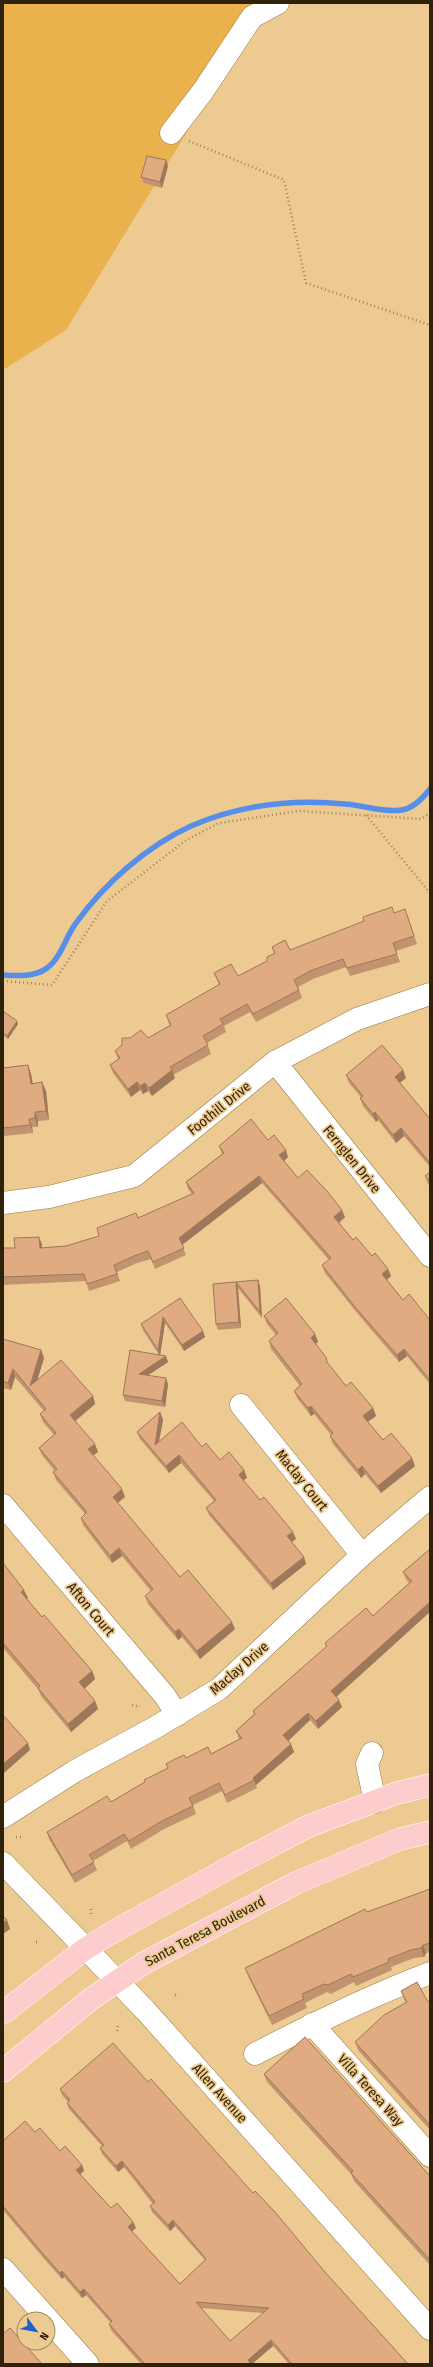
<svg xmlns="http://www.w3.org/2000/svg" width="433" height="2367" viewBox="0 0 433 2367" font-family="'Fira Sans Condensed',sans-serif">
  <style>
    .green { fill: #e9b24c }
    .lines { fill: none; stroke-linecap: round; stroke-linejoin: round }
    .stream { stroke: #568eea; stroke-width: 5.5 }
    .minor-casing { stroke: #9b7b43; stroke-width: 23 }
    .major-casing { stroke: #fff; stroke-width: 23 }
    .path { stroke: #9d8458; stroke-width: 2.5; stroke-dasharray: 1 3; stroke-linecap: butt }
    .minor { stroke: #fff; stroke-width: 22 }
    .major { stroke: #fdcdcd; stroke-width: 22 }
    .wall { fill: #c1936f; fill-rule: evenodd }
    .shaded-wall { fill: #9d785a }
    .building { fill: #e0ab81; stroke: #9d785a; fill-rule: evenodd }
    .labels { text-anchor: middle; stroke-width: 3.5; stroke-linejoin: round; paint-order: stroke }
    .street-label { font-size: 14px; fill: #2f220a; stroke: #edca91 }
  </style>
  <rect width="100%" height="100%" fill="#edca91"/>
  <path class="green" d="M3,3H266L66,330L3,370Z"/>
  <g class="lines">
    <path class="stream" d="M3,975C17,976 36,977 47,968C61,958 66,936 76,923C104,884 147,846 191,826C241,804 291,799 345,804C363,805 384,813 402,810C414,808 423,798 430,789"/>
    <defs>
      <g id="minor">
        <path d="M171,133L203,91L252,17L278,3"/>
        <path d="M275,1062L430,1256"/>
        <path d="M3,1203L49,1197L134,1176L275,1062L357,1019L430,994"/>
        <path d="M241,1405L362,1555"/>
        <path d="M3,1505L165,1696L177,1715"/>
        <path d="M372,1753L367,1764L375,1802"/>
        <path d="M3,1817L75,1771L156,1727L219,1689L362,1555L430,1497"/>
        <path d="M3,1863L146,2011L430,2329"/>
        <path d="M312,2024L430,2156"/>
        <path d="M255,2054C312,2024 370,1996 430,1973"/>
        <path d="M3,2269L88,2364"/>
      </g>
      <g id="major">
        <path d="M3,2013L85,1949L113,1932L236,1864L309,1826L397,1793L430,1785"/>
        <path d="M3,2071L91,1999L144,1963L296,1883L400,1839L430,1832"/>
      </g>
    </defs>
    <use href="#minor" class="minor-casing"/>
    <use href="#major" class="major-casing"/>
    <g class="path">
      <path d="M189,141L284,180L306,283L430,325"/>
      <path d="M366,815L430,893"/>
      <path d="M3,981L52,985L107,901L185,841L219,823L299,811L421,819L430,813"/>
      <path d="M132,1705L140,1707"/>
      <path d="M16,1837H23"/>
      <path d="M91,1909V1914"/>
      <path d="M36,1942H40"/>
      <path d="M175,1995L179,1996"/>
      <path d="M117,2031L118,2026"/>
    </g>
    <use href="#minor" class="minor"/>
    <use href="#major" class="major"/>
  </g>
  <g class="wall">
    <path d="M166,160L168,166L162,188L144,183L141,177Z"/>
    <path d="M394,913L408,917L417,944L396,951L400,962L350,976L346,967L313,979L298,987L302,998L256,1022L250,1012L224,1026L226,1032L207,1043L211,1054L173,1075L175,1078L152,1096L148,1091L143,1094L140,1090L131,1097L113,1073L110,1065L118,1059L115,1051L148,1038L170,1026L166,1015L219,985L214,973L238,976L267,961L274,953L272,947L290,950Z"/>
    <path d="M3,1011L18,1024L8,1039L3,1035Z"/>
    <path d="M28,1065L31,1074L33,1084L42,1082L46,1091L49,1120L38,1121V1127H32L33,1133L4,1136L3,1133V1068Z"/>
    <path d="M403,1070L406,1078L400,1083L430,1119V1167L404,1136L396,1143L378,1120L376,1122L363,1106L360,1098L361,1097L349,1083L346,1075Z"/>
    <path d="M268,1140L288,1157L284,1161L298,1178L345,1217L339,1223L353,1240L372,1256L391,1276L387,1280L403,1300L430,1320V1384L407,1356L399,1362L358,1314L325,1273L322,1265L329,1260L262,1183L182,1245L186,1255L155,1269L151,1259L137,1263L117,1272L120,1281L89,1291L86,1281L3,1285V1248H15L42,1244V1248L66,1246L99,1236L192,1194L188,1189L186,1182L222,1154L219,1146Z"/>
    <path d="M430,1172V1186L428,1184L425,1176Z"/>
    <path d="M258,1280L260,1286L262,1318L238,1288L241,1328L218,1330L216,1324L213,1284Z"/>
    <path d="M180,1298L205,1337L184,1351L165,1323L160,1355L168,1362L148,1375L168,1384L165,1407L125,1401L123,1395L159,1355L143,1330L141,1324Z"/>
    <path d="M264,1316L315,1334L318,1342L316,1344L329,1365L346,1386L373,1408L376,1416L368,1422L383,1440L415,1466L381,1493L365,1474L361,1478L333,1444L330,1436L331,1435L314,1414L311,1416L297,1398L294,1391L300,1386L271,1349L269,1341L276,1335L267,1324Z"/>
    <path d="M3,1339L41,1350L44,1358L37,1381L93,1396L95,1404L75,1421L98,1452L93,1455L125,1497L118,1503L180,1577L235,1629L200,1659L182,1637L178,1640L148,1604L145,1596L151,1591L122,1556L112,1563L83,1525L81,1518L85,1514L56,1480L53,1472L55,1471L42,1455L39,1448L54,1435L43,1422L40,1414L44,1411L15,1377L11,1390L3,1388Z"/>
    <path d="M160,1412L163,1420L159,1441L202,1447L220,1460L244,1470L247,1478L243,1480L260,1500L296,1539L292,1542L304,1557L306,1564L273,1590L209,1515L206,1508L214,1501L181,1463L169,1473L140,1439L137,1432Z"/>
    <path d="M430,1549L411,1628L336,1697L342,1707L318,1729L310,1720L288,1741L294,1752L256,1785L257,1788L227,1803L222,1791L193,1805L196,1814L164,1829L131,1849L127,1841L93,1861L97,1870L75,1883L49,1839L47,1832L111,1802L168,1768L166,1764L186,1758L211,1754L239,1739L236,1731L254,1714L253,1711L326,1647L325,1643L373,1616L409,1583L406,1579L403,1572Z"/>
    <path d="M3,1563L28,1598L26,1599L42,1617L92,1671L95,1679L84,1689L95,1701L98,1709L71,1732L41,1696L38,1689L3,1648Z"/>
    <path d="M430,1889V1952L426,1953L424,1957L414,1958L391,1967L392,1970L356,1986L354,1982L331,1994L327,1992L305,2003L307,2008L272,2025L248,1976L245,1968L367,1912Z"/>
    <path d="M401,1991L428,2002L430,2001V2130L358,2050L355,2042L406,2003L404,1999Z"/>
    <path d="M264,2074L430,2176V2265L354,2181L351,2174L267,2082Z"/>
    <path d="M148,2082L253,2193L408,2364H289L273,2346L252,2364H141L111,2330L109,2324L111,2323L86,2295L82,2298L64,2277L62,2279L46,2261L3,2210V2141L35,2132L60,2151L82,2165L84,2171L80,2174L111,2208L133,2222L136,2228L132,2231L180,2284L205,2260L175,2226L170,2231L152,2212L150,2206L153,2204L124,2167L118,2172L102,2154L100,2148L102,2146L69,2109L67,2103L68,2102L62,2095L60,2089ZM201,2308L263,2313L230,2341Z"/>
  </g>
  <g class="shaded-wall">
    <path d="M166,160L168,166L162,188L160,182Z"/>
    <path d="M17,1021L18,1024L8,1039L7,1036Z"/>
    <path d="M28,1065L31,1074L34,1092L31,1084Z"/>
    <path d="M172,1070L175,1078L152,1096L149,1088Z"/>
    <path d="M403,1070L406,1078L398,1084L395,1077Z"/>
    <path d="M42,1082L46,1091L49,1120L46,1111Z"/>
    <path d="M137,1082L140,1090L131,1097L128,1089Z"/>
    <path d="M145,1083L148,1091L143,1094L140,1086Z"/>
    <path d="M35,1112L38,1121V1127L35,1118Z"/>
    <path d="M375,1112L378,1120L376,1122L373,1114Z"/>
    <path d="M29,1119L32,1127L33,1133L30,1125Z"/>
    <path d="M401,1128L404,1136L396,1143L393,1135Z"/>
    <path d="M286,1150L288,1157L282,1163L279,1155Z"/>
    <path d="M259,1176L262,1183L182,1245L179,1238Z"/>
    <path d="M342,1210L345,1217L336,1225L334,1217Z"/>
    <path d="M39,1237L42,1244V1256L40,1248Z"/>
    <path d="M388,1269L391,1276L384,1282L382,1274Z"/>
    <path d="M258,1280L260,1286L262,1318L260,1312Z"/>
    <path d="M236,1282L238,1288L241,1328L239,1322Z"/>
    <path d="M163,1317L165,1323L160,1356L158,1350Z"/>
    <path d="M203,1331L205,1337L184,1351L182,1345Z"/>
    <path d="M315,1334L318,1342L313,1346L311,1338Z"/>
    <path d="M404,1349L407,1356L399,1362L397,1355Z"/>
    <path d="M41,1350L44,1358L33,1394L30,1386Z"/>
    <path d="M166,1356L168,1362L141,1380L139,1374Z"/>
    <path d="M13,1369L15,1377L11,1390L8,1383Z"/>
    <path d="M166,1378L168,1384L165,1407L162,1401Z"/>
    <path d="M93,1396L95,1404L73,1423L70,1415Z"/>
    <path d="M311,1406L314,1414L311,1416L308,1408Z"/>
    <path d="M373,1408L376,1416L366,1423L363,1416Z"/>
    <path d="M160,1412L163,1420L157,1452L155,1445Z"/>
    <path d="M95,1444L98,1452L91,1457L88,1449Z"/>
    <path d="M179,1455L181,1463L169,1473L166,1466Z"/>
    <path d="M412,1458L415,1466L381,1493L378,1486Z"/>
    <path d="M362,1466L365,1474L361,1478L358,1470Z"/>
    <path d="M244,1470L247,1478L241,1482L239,1475Z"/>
    <path d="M122,1489L125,1497L116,1504L113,1497Z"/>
    <path d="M293,1532L296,1539L289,1543L287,1536Z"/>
    <path d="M119,1548L122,1556L112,1563L110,1556Z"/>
    <path d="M304,1557L306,1564L273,1590L271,1583Z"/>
    <path d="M24,1590L28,1598L24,1601L21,1592Z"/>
    <path d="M430,1602V1612L334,1699L331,1691Z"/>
    <path d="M232,1622L235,1629L200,1659L197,1651Z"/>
    <path d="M179,1629L182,1637L178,1640L175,1632Z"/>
    <path d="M92,1671L95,1679L82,1691L79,1682Z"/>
    <path d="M339,1700L342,1707L318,1729L316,1721Z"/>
    <path d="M95,1701L98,1709L71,1732L68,1724Z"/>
    <path d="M308,1713L310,1720L286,1743L283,1735Z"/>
    <path d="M28,1743L30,1750L4,1773L3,1770V1764Z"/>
    <path d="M291,1744L294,1752L256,1785L253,1778Z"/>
    <path d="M7,1920L10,1929L3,1934V1923Z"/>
    <path d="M423,1945L426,1953L424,1957L421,1948Z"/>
    <path d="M122,2161L124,2167L118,2172L116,2166Z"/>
    <path d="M82,2165L84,2171L79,2175L76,2170Z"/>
    <path d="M173,2220L175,2226L170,2231L168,2225Z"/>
    <path d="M133,2222L136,2228L130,2233L128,2227Z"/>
    <path d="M62,2271L64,2277L62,2279L60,2273Z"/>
    <path d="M84,2289L86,2295L82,2298L80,2292Z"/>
    <path d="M271,2340L273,2346L252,2364H249L248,2360Z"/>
  </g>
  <g class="building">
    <path d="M147,156L166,160L160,182L141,177Z"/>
    <path d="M392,907L394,913L405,909L414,936L393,943L397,954L347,968L343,959L310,971L294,980L299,990L253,1014L247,1004L220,1019L223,1024L203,1036L208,1045L170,1067L172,1070L149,1088L145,1083L140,1086L137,1082L128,1089L110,1065L120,1058L115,1051L122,1045V1038H130L141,1030L148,1038L171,1025L166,1015L220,984L214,973L231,964L238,976L267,961V957L275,953L272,947L285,940L290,950L364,921L363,917Z"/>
    <path d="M3,1011L17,1021L7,1036L3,1033Z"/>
    <path d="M382,1045L403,1070L395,1077L430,1119V1163L401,1128L393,1135L375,1112L373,1114L360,1098L363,1096L346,1075Z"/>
    <path d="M28,1065L31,1084L42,1082L46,1111L35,1112V1118L29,1119L30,1125L3,1128V1068Z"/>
    <path d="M251,1119L268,1140L274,1135L286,1150L279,1155L298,1178L307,1170L327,1191L342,1210L334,1217L353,1240L356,1237L372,1256L375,1253L388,1269L382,1274L403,1300L409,1294L430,1320V1380L404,1349L397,1355L355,1307L322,1265L331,1258L259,1176L179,1238L184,1248L153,1262L148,1251L134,1256L114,1265L117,1274L87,1284L84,1274L3,1277V1248H15L14,1238L39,1237L40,1248L66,1246L99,1236L97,1228L136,1213L138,1218L194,1193L186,1182L224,1153L219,1146Z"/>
    <path d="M430,1172V1181L425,1176Z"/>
    <path d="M258,1280L260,1312L236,1282L239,1322L216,1324L213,1284Z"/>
    <path d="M180,1298L203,1331L182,1345L163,1317L158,1350L141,1324Z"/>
    <path d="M286,1298L315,1334L311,1338L326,1357L327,1362L346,1386L351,1382L373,1408L363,1416L383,1440L391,1433L412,1458L378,1486L362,1466L358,1470L330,1436L333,1433L311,1406L308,1408L294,1391L302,1384L269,1341L278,1333L264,1316Z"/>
    <path d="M3,1339L41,1350L30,1386L61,1360L93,1396L70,1415L95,1444L88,1449L122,1489L113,1497L180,1577L188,1570L232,1622L197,1651L179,1629L175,1632L145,1596L153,1589L119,1548L110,1556L81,1518L87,1512L53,1472L57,1469L39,1448L56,1433L40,1414L46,1409L13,1369L8,1383L3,1381Z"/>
    <path d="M130,1350L166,1356L139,1374L166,1378L162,1401L123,1395Z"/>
    <path d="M160,1412L155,1445L182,1422L202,1447L206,1443L220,1460L229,1452L244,1470L239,1475L260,1500L264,1497L293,1532L287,1536L304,1557L271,1583L206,1508L216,1500L179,1455L166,1466L137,1432Z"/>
    <path d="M430,1549V1602L331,1691L339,1700L316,1721L308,1713L283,1735L291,1744L253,1778L254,1780L225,1795L219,1783L189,1798L193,1806L162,1821L129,1841L124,1834L89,1855L94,1862L72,1875L47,1832L107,1796L111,1802L145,1782L144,1780L168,1768L166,1764L175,1759L184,1755L186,1758L208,1747L211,1754L242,1738L236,1731L255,1714L253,1711L327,1646L325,1643L366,1608L373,1616L396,1595L412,1581L403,1572Z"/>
    <path d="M3,1563L24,1590L21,1592L42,1617L44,1615L92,1671L79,1682L95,1701L68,1724L38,1688L40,1686L3,1643Z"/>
    <path d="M3,1715L28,1743L3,1764Z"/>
    <path d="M430,1889V1943L423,1945L421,1948L411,1950L388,1959L389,1962L353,1977L351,1974L328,1985L324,1984L302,1994L304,1999L269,2016L245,1968L365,1909L367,1912Z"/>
    <path d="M3,1916L7,1920L3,1923Z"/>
    <path d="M417,1982L428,2002L430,2001V2125L355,2042L384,2015L407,2002L401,1991Z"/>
    <path d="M305,2037L430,2176V2260L351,2173L353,2171L264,2074Z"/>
    <path d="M113,2043L148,2082L151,2079L253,2193L255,2191L275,2212L325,2272L408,2364H292L271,2340L248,2360L251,2364H145L109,2324L112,2321L84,2289L80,2292L62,2271L60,2273L44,2255L3,2206V2141L25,2121L35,2132L40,2128L60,2151L65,2146L82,2165L76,2170L111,2208L117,2203L133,2222L128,2227L180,2284L206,2259L173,2220L168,2225L150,2206L155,2202L122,2161L116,2166L100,2148L104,2145L67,2103L70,2100L60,2089ZM196,2302L269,2308L230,2341Z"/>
    <path d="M10,2328L42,2364H3V2334Z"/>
  </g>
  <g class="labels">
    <g class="street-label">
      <text transform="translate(219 1108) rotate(-39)" y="5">Foothill Drive</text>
      <text transform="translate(352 1159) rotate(51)" y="5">Fernglen Drive</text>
      <text transform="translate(302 1480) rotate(51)" y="5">Maclay Court</text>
      <text transform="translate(91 1609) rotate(50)" y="5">Afton Court</text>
      <text transform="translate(239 1668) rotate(-41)" y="5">Maclay Drive</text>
      <text transform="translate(205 1931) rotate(-28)" y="5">Santa Teresa Boulevard</text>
      <text transform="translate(371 2090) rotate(48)" y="5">Villa Teresa Way</text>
      <text transform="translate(220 2093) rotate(48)" y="5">Allen Avenue</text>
    </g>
  </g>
  <rect width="433" height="2367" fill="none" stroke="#2f220a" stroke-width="8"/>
  <g transform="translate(36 2331) rotate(122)"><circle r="19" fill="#edca91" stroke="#a1875b"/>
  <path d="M0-3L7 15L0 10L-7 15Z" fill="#1e60cc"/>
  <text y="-6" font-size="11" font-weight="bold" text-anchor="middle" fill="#2f220a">N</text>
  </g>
</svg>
